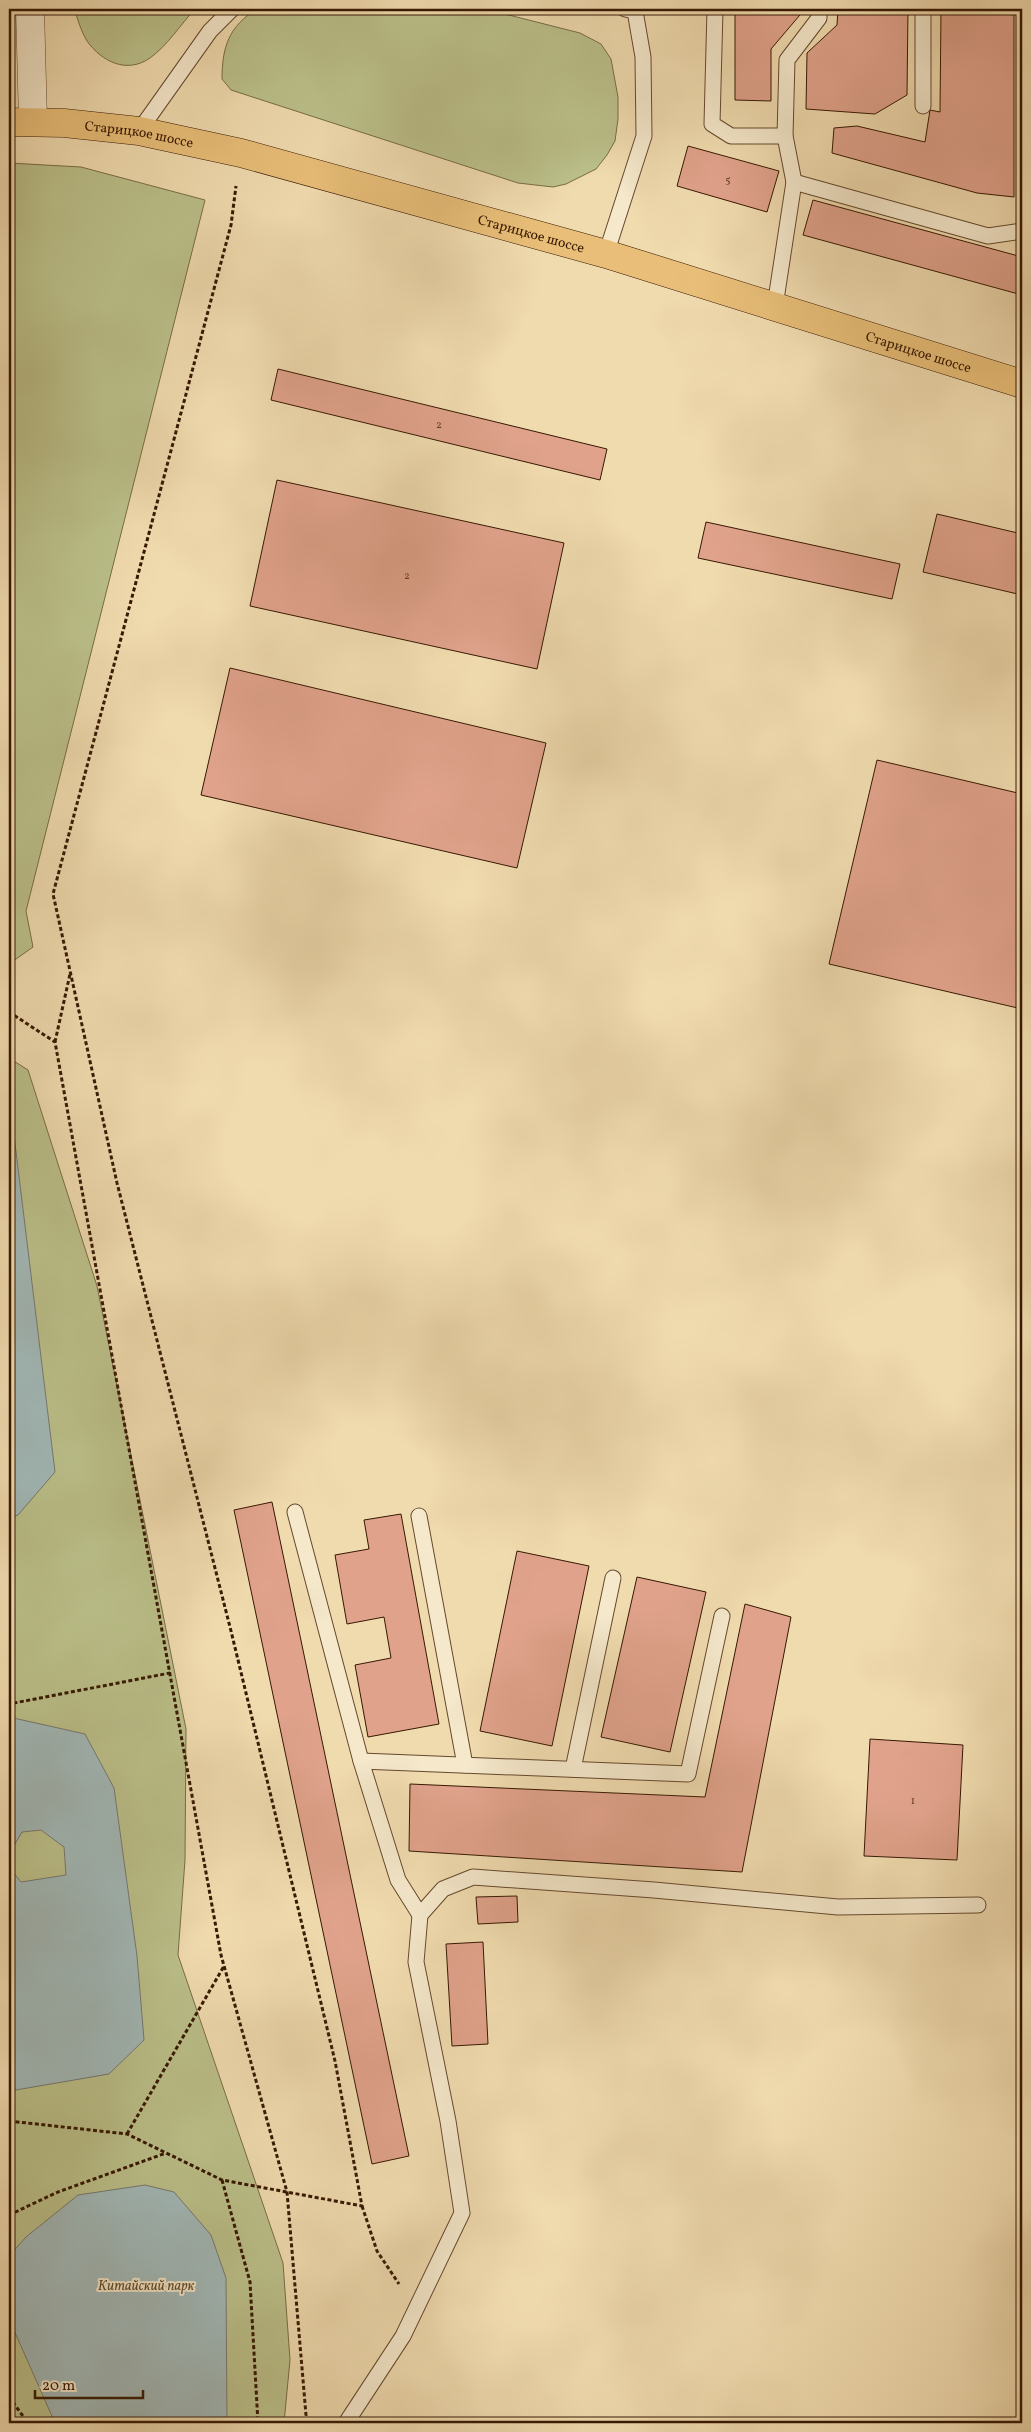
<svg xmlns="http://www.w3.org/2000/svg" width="1031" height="2432" viewBox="0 0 1031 2432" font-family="Vollkorn,serif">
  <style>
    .green { fill: #bbc08a; stroke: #796c46 }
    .water { fill: #a1b8b7; stroke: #77786f }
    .building { fill: #e0a28b; stroke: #371802 }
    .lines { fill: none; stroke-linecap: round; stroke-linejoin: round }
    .lane-casing { stroke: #65492d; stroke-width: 17 }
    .street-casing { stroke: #65492d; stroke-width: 29 }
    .primary-casing { stroke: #371802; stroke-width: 29 }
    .path { stroke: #371802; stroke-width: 3; stroke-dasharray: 4 2.5; stroke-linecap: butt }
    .lane { stroke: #f5e8cb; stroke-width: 15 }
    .street { stroke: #f5e8cb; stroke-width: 28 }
    .primary { stroke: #e8be78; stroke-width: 28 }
    .labels { text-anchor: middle; stroke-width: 4; stroke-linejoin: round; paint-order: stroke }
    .number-label { font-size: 11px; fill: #613a24 }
    .street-label { font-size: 14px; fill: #371802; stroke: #f5e8cb }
    .park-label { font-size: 14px; font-style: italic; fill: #5f4a2b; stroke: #f5e8cb }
  </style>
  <rect width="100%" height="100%" fill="#f0dbaf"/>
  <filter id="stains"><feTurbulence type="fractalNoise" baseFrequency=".004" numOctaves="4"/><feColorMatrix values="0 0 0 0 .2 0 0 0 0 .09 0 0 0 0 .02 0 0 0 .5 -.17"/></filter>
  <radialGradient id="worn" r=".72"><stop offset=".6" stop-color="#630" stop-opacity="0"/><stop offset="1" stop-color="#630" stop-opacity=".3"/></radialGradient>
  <g class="green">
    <path d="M74,9H195C181,24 167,46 150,58C127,74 102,62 87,41C81,32 78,19 74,9Z"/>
    <path d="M257,9H485L580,33L601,44L611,59L618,97V119L615,141L607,155L596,169L566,184L553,187L518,183L231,90L222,79C222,47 229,26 257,9Z"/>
    <path d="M9,163L81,167L205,200L26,911L33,947L9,964Z"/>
    <path d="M9,1058L28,1070L97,1286L186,1729L185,1860L178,1955L283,2263L290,2360L284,2423H9Z"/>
  </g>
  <g class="water">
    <path d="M9,1094L55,1472L18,1515L9,1518Z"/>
    <path d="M9,1717L85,1734L114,1788L137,1956L144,2040L109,2074L10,2091L9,1867L21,1882L66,1875L64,1847L41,1830L22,1832L9,1854Z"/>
    <path d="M145,2185L174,2192L211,2235L226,2278L227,2423H55L9,2319V2256L26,2237L78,2195Z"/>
  </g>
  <g class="building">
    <path d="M735,9H805L771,49V101L735,100Z"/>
    <path d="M838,9H908L907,95L875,114L806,109L807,53L837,25Z"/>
    <path d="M941,9H1014V197L977,193L832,153L834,128L857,126L925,142L930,110L940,112Z"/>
    <path d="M688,146L779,171L767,212L677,186Z"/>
    <path d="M813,200L1022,257V295L803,235Z"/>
    <path d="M278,369L607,449L600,480L271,400Z"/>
    <path d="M277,480L564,543L537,669L250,606Z"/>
    <path d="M937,514L1022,534V595L923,572Z"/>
    <path d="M706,522L900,564L892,599L698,558Z"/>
    <path d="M230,668L546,743L517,868L201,795Z"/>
    <path d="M877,760L1022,794V1009L829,964Z"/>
    <path d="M272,1502L409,2156L372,2164L234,1510Z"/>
    <path d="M401,1514L439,1724L368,1737L355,1665L391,1658L384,1617L347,1624L335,1555L369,1549L364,1520Z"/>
    <path d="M517,1551L589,1566L552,1746L480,1731Z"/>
    <path d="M637,1577L706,1592L670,1752L601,1737Z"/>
    <path d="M745,1604L791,1617L742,1872L409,1851L410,1784L705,1797Z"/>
    <path d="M870,1739L963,1745L957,1860L864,1856Z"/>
    <path d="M517,1896L518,1922L478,1924L476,1897Z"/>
    <path d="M483,1942L488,2044L452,2046L446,1944Z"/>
  </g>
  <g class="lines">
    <defs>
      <g id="lane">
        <path d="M715,9L712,124L731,136H785"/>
        <path d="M923,106V9"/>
        <path d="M139,131L210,31L232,9"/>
        <path d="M794,182L988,236L1022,231"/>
        <path d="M606,254L644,136L643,57L635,11L625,9"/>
        <path d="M775,306L794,182L785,136L787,60L819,18V9"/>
        <path d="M295,1512L361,1761L398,1880L420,1915"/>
        <path d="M419,1516L465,1765"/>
        <path d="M361,1761L688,1774L722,1616"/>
        <path d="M573,1769L613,1578"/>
        <path d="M346,2423L403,2336L462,2213L448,2121L416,1962L420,1915L443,1889L473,1877L654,1890L838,1907L978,1905"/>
      </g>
      <path id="street" d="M30,9L33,121"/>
      <g id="primary">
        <path id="s1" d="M9,122L64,123L139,131L241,153L606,254L1022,384"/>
      </g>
    </defs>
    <use href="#lane" class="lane-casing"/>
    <use href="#street" class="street-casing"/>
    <use href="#primary" class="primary-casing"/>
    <g class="path">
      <path d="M9,1012L55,1042L221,1955L287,2192L306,2415L304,2423"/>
      <path d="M55,1042L70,974"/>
      <path d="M9,1708L14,1703L170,1673"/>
      <path d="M9,2121L127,2134L222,2180L362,2206L335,2061L231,1631L117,1183L53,894L231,225L236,186"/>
      <path d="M127,2134L224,1966"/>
      <path d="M222,2180L250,2282L258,2423"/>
      <path d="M362,2206L377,2251L399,2284"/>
      <path d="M9,2215L58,2192L166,2153"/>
      <path d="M9,2397L28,2423"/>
    </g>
    <use href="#lane" class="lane"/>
    <use href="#street" class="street"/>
    <use href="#primary" class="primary"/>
  </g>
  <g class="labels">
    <g class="number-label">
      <text x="728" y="183">5</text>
      <text x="439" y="428">2</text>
      <text x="407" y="579">2</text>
      <text x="913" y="1804">1</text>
    </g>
    <g class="street-label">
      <text dy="5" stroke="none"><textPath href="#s1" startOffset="131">Старицкое шоссе</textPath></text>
      <text dy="5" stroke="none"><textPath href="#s1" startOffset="536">Старицкое шоссе</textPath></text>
      <text dy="5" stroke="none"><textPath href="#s1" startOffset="941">Старицкое шоссе</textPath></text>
    </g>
    <g class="park-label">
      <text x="146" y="2290">Китайский парк</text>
    </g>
  </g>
  <rect width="1031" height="2432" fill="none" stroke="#f0dbaf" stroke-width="30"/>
  <rect x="10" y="10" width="1011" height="2412" fill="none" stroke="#371802" stroke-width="2.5"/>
  <rect x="15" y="15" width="1001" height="2402" fill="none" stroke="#371802"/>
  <path d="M35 2390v8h108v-8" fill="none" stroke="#371802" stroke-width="2.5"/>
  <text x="42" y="2390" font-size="15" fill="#371802" stroke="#f5e8cb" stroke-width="4" paint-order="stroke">20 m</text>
  <rect width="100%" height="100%" filter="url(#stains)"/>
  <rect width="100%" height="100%" fill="url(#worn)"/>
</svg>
